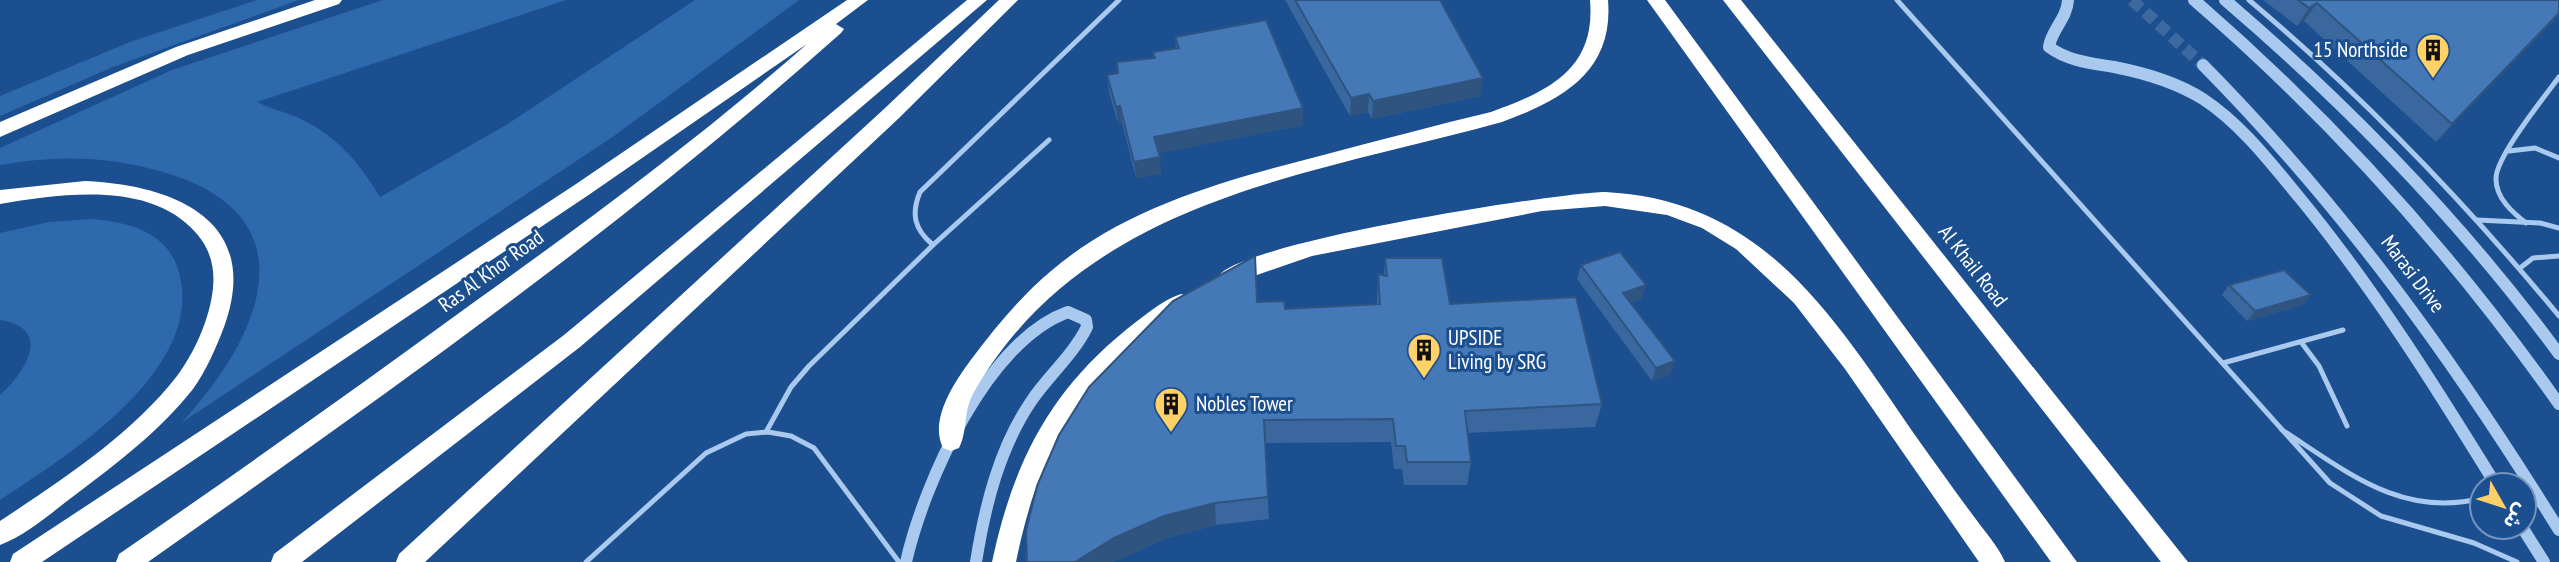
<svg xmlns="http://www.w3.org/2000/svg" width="2559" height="562" viewBox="0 0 2559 562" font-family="'PT Sans Narrow','Noto Sans Arabic',sans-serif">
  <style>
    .green { fill: #2e69ad }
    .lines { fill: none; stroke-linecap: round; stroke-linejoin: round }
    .tertiary-tunnel { stroke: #3d69a0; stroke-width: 12; stroke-dasharray: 12 6; stroke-linecap: butt }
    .service { stroke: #a9c9ee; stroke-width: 5 }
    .tertiary { stroke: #a9c9ee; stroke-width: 12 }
    .motorway { fill: #fff; fill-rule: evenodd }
    .wall { fill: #3a679d }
    .shaded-wall { fill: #305480 }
    .building { fill: #4478b7; stroke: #305480; stroke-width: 2 }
    .labels { text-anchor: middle; stroke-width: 6; stroke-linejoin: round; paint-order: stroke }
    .poi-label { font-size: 21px; fill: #fff; stroke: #1b4f8f; text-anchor: start }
    .street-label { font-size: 21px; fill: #fff; stroke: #1b4f8f }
  </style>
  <rect width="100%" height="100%" fill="#1b4f8f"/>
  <g class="green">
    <path d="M257,0H299L113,67L0,116V96L130,42Z"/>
    <path d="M383,0H566L257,102C271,109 289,113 303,120C339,138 360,164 380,197L506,125L695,0H799L614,136L181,423C269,328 313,207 148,168C98,156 51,156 0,165V148L172,70Z"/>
    <path d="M92,219C127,222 166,231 178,269C209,368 67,456 0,500V395C25,373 54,328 0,320V233L49,222Z"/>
  </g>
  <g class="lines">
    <path class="tertiary-tunnel" d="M2132,0L2203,65"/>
    <g class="service">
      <path d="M1897,0L2330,483L2381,516L2474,543L2517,562"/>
      <path d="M2249,0C2363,96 2464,201 2559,316"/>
      <path d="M2509,151L2535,148L2559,158"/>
      <path d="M2477,220L2540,223L2559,228"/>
      <path d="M2526,223C2512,212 2496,198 2496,179C2495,158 2545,96 2559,77"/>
      <path d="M933,245C914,229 911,214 920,192L1119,0"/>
      <path d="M2520,268L2533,258L2559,256"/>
      <path d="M2301,342L2319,366L2347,426"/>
      <path d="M2223,363L2343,330"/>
      <path d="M2282,430C2346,471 2402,519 2482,498"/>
      <path d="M766,432L791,387L809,366L933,245L1049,140"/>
      <path d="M586,562L706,453L746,434L768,432L791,436L814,448L899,562"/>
    </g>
    <g class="tertiary">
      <path d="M2068,0C2067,19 2051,30 2049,47C2068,61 2090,63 2114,67C2145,73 2176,82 2203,99C2241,124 2270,162 2299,197C2373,287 2435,386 2496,485"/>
      <path d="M2194,0C2333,120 2453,254 2559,404"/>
      <path d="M2225,0C2350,107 2462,222 2559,354"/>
      <path d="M2203,65C2345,209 2453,359 2559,530"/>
      <path d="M2522,527L2544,562"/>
      <path d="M906,562C924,483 987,341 1068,312L1086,320L1087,327C1073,355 1049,375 1032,400C999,448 985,506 976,562"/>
    </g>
    <g class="motorway">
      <path d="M315,0H342L339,4L188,55L0,137V122L176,47Z"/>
      <path d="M847,0H868L836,24L844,29L841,33C625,226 385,395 148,562H116L119,554C240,471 359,386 477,300C590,219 702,136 807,44L590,194L42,562H10L13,554L576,184Z"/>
      <path d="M967,0H987L580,347L302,562H271L274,554L564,335Z"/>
      <path d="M999,0H1018L898,119L425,562H396L399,554L884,109Z"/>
      <path d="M1590,0H1608C1614,72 1562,100 1502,122C1307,176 1085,199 974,392C963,410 968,431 959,448L951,451L943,448C929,420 954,383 970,361C995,328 1020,297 1051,271C1128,205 1231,179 1327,154C1381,140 1436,125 1491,112C1549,91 1596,69 1590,0Z"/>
      <path d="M1647,0H1665L2077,562H2051Z"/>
      <path d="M1723,0H1741L2188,562H2161Z"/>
      <path d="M85,181C174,185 263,220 224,327C216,348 206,371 193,389C161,430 116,464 75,495C52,512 27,535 0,545V521C62,480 131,435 177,376C195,352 210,318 213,288C215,267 210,249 197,234C151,180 62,194 0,204V190Z"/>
      <path d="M1605,192C1769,200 1837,324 1922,445C1940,470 1957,494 1975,518C1985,532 1998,546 2005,562H1979L1845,369L1794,303L1736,249L1702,228L1667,215L1605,206L1542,211L1312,256L1228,285L1221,283L1218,277C1236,243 1554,193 1605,192Z"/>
      <path d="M1181,294L1189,296L1192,302L1189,308C1086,379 1041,438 1016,562H992C1013,464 1048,393 1127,329C1143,317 1162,300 1181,294Z"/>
    </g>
  </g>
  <g class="wall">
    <path d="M1285,0H1440L1480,96L1372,119L1368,112L1350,116Z"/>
    <path d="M2263,0H2559V15L2436,142L2304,21L2297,26Z"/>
    <path d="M1175,37L1303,108V125L1159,153L1161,174L1136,178L1122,123L1118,124L1109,92L1107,75L1118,73L1153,58V52L1176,49Z"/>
    <path d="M1385,258L1450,304L1602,404L1595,427L1467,433L1471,462L1467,485H1404L1402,469H1394L1391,442L1265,443L1269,519L1216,525L1167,538L1118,560L1257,302L1285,309L1377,304L1378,274L1384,275Z"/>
    <path d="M1581,265L1642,299L1631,303L1670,375L1652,381L1577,279Z"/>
    <path d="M2229,285L2311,295L2302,305L2247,321L2222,295Z"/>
  </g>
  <g class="shaded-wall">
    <path d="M2317,3L2304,21L2297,26L2309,8Z"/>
    <path d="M2559,13L2555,20L2436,142L2452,124Z"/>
    <path d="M1483,78L1480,96L1372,119L1373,101Z"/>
    <path d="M1369,94L1368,112L1350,116L1351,98Z"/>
    <path d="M1120,106L1122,123L1118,124L1116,107Z"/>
    <path d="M1303,108V125L1156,154L1154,137Z"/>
    <path d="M1160,157L1161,174L1136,178L1134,162Z"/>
    <path d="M1646,285L1642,299L1619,307L1623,293Z"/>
    <path d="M2311,295L2302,305L2247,321L2255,311Z"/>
    <path d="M1675,361L1670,375L1652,381L1656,368Z"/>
    <path d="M1215,503L1216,525L1167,538L1114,562H1075L1114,538L1164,516Z"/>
  </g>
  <g class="building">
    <path d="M1295,0H1440L1483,78L1373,101L1369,94L1351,98Z"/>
    <path d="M2298,0H2559V13L2452,124L2317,3L2309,8Z"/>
    <path d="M1266,20L1303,108L1154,137L1160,157L1134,162L1120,106L1116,107L1107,75L1118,73L1117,62L1155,58L1153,52L1179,48L1175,37Z"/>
    <path d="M1620,252L1646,285L1623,293L1675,361L1656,368L1581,265Z"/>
    <path d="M1255,256L1257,302L1284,301L1285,309L1380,304L1378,274L1387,276L1385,258H1442L1450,304L1576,297L1602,404L1465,411L1471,462H1407L1405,446H1396L1393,419L1264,420L1268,497L1215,503L1164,516L1114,538L1075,562H1027L1026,531L1037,486L1059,435L1089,387L1173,301Z"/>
    <path d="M2284,270L2311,295L2255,311L2229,285Z"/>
  </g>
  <defs>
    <symbol id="building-pin" viewBox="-11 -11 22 30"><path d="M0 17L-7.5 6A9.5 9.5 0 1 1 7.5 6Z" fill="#ffd166" stroke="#1b4f8f"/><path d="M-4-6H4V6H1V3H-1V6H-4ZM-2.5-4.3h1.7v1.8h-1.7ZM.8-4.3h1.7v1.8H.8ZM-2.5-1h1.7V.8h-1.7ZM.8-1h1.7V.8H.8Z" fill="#111"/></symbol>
  </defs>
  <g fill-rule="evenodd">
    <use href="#building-pin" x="2414" y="31" width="38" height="52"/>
    <use href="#building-pin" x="1405" y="331" width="38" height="52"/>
    <use href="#building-pin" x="1152" y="385" width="38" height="52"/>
  </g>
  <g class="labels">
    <g class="poi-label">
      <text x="2408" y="57" text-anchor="end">15 Northside</text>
      <text x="1448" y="345">UPSIDE<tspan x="1448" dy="24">Living by SRG</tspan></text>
      <text x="1196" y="411">Nobles Tower</text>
    </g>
    <g class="street-label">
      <text transform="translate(1973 266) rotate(52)" y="7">Al Khail Road</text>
      <text transform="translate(491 271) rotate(-36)" y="7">Ras Al Khor Road</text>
      <text transform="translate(2413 274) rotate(53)" y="7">Marasi Drive</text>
    </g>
  </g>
  <g transform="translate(2503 506) rotate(129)"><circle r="33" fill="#1b4f8f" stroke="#7695bc" stroke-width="2"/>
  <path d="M0-5L12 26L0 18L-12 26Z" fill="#ffd166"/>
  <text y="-10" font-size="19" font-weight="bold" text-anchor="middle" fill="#ffffff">ش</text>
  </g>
</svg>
